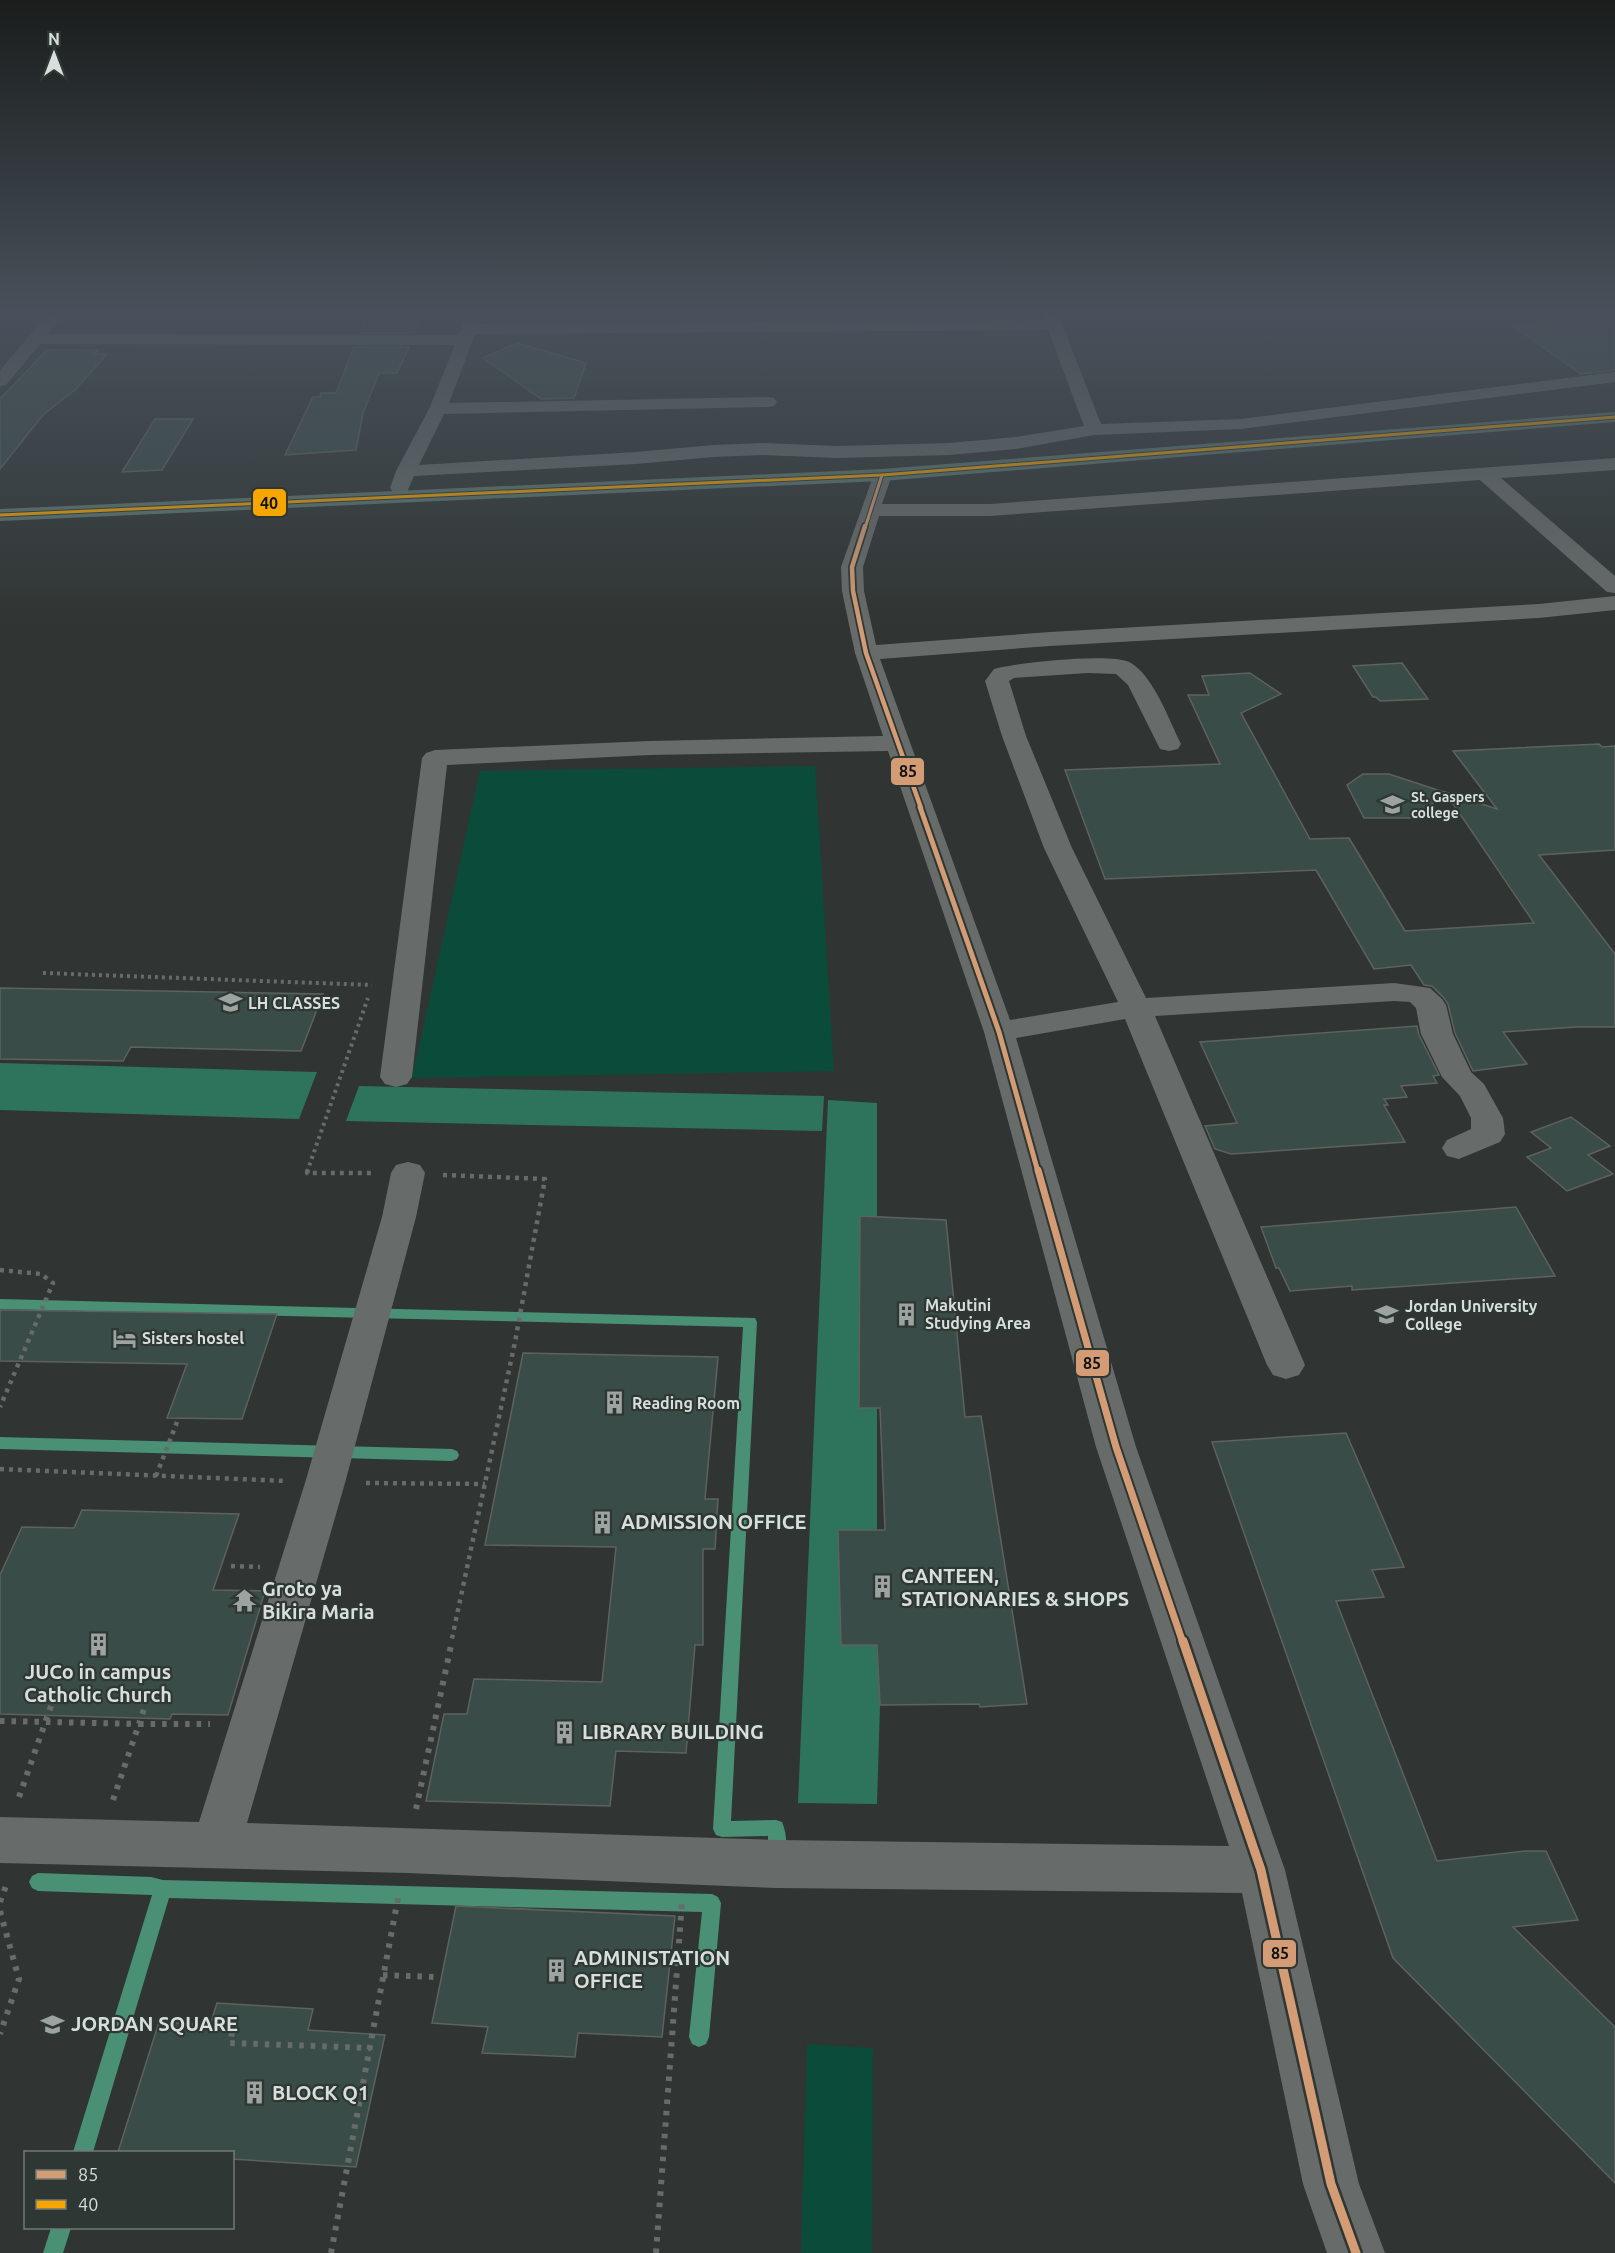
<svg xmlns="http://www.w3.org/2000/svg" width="1615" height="2253" viewBox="0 0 1615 2253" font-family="Ubuntu,sans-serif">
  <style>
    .green { fill: #0a4c39 }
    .forest { fill: #2e745c }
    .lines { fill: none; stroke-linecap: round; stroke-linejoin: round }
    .stream { fill: #499075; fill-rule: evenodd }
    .building { fill: #3a4c47; stroke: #5d615f; stroke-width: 1.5 }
    .path-far2 { stroke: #676b69; stroke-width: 4; stroke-dasharray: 3 4; stroke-linecap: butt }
    .path-far1 { stroke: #676b69; stroke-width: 4.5; stroke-dasharray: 4 5; stroke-linecap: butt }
    .path { stroke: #676b69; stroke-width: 6; stroke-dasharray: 4.5 7; stroke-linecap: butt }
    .minor { fill: #676b69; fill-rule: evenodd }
    .highway { fill: #5d776f; fill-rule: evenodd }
    .bus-1-far4-casing { stroke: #2e3733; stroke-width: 5 }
    .bus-1-far3-casing { stroke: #2e3733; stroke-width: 8 }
    .bus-1-far2-casing { stroke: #2e3733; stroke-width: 9 }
    .bus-1-far1-casing { stroke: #2e3733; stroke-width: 11 }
    .bus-1-casing { stroke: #2e3733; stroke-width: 14 }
    .bus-2-casing { stroke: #2e3733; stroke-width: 5 }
    .bus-1-far4 { stroke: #d39c74; stroke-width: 3 }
    .bus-1-far3 { stroke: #d39c74; stroke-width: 4.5 }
    .bus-1-far2 { stroke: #d39c74; stroke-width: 5 }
    .bus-1-far1 { stroke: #d39c74; stroke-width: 7 }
    .bus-1 { stroke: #d39c74; stroke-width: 9 }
    .bus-2 { stroke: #f7a600; stroke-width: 3 }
    .labels { text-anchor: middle; stroke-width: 4.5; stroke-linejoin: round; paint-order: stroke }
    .far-poi-label { font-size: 14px; font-weight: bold; fill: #d8dedb; stroke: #2e3733; text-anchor: start }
    .poi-label { font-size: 16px; font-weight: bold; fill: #d8dedb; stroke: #2e3733; text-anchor: start }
    .near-poi-label { font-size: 20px; font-weight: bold; fill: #d8dedb; stroke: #2e3733; text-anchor: start }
    .line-badge { stroke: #2e3733; stroke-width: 2 }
    .pale-badge-label { font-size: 16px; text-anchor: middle; font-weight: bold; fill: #111 }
  </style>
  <rect width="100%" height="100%" fill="#303533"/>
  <g class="green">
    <path d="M815,766L834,1071L412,1078L480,771Z"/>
    <path d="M807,2044L873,2048L872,2253H801Z"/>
  </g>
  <g class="forest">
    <path d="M0,1063L317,1072L299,1119L0,1110Z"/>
    <path d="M359,1086L824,1096L822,1131L346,1121Z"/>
    <path d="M828,1100L877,1103V1645L880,1705L877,1804L798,1803Z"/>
  </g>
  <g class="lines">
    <g class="stream">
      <path d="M0,1299L755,1318L757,1322L731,1821L776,1820L782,1822C787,1833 788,1851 783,1862L777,1865L771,1862L768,1856V1836L722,1837L716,1835L713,1829L743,1327L0,1309Z"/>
      <path d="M0,1437L452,1449L457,1451L459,1455L457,1459L452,1461L0,1449Z"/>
      <path d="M38,1873L151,1877L163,1880L712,1894L718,1897L721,1903L709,2037L706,2044L699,2047L692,2044L689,2037L702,1912L169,1898L93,2152H73L152,1895L38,1891L32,1888L29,1882L32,1876Z"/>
      <path d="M51,2228H71L63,2253H43Z"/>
    </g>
  </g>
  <g class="building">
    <path d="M369,311H424L415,333H360Z"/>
    <path d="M1615,319V370L1581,374L1513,326Z"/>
    <path d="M517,343L586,363L574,398L541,399L483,358Z"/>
    <path d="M354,347H409L397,373H379L363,413L356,450L285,455L313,397H320L321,393H336Z"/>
    <path d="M47,350H98L94,354H107L76,389L43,415L0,469V399Z"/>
    <path d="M155,419H193L162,470L122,472Z"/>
    <path d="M1402,663L1428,699L1380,701L1376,697H1373L1353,666Z"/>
    <path d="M1250,673L1281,694L1241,713L1310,839L1349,838L1405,931L1534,923L1445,792L1497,809L1453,751L1599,744L1602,747L1615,746V850L1539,855L1615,954V1027H1577L1503,1032L1527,1064L1473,1071L1455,1033L1448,1004L1444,998L1432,986L1424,985L1411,965L1374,969L1316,870L1105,879L1065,770L1220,764L1188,695H1209L1202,676Z"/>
    <path d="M1363,774H1389L1444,792L1418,818H1364L1347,785Z"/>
    <path d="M0,988L323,994L301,1051L131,1047L123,1061L0,1059Z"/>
    <path d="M1417,1026L1419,1035L1439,1075L1433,1076L1437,1083L1401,1086L1407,1097L1384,1099L1388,1105H1384L1405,1142L1231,1154L1215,1149L1205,1126L1237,1123L1200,1042Z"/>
    <path d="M1571,1117L1610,1146L1588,1155L1613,1174L1567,1191L1527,1157L1551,1148L1531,1132Z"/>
    <path d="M1516,1207L1555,1276L1352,1290V1286L1290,1291L1279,1268H1276L1261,1227Z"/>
    <path d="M860,1216L946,1220L965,1417L981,1416L1027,1704L980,1707L979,1704L880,1705L877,1645H841L838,1530H885L880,1408H859Z"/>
    <path d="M0,1310L277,1314L242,1419L167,1418L187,1364L0,1361Z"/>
    <path d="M523,1353L718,1357L705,1499H718L715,1549H703V1645H695L686,1753L616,1751L610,1806L426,1801L444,1714H467L474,1679L602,1682L616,1547L485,1545Z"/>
    <path d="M1346,1433L1404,1567L1372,1570L1384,1597L1336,1601L1437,1861L1525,1851H1546L1578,1920L1513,1927L1615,2027V2183L1393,1958L1212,1442Z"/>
    <path d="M82,1510L239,1514L213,1590L265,1591L228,1715L172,1714L170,1719L0,1714V1575L22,1527L74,1528Z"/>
    <path d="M456,1906L675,1916L662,2037L578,2033L575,2057L482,2053L488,2027L432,2023Z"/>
    <path d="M217,2003L313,2009L308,2030L385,2035L356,2167L232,2159V2152H118L159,2022L210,2025Z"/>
  </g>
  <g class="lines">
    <g class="path-far2">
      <path d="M43,973L372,985"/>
      <path d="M307,1172L368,998"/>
    </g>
    <g class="path-far1">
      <path d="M308,1170L307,1173H372"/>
      <path d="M443,1175L545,1179L515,1342L451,1643"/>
      <path d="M0,1270L41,1274L53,1283L0,1407"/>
      <path d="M0,1469L286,1481"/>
      <path d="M156,1476L177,1422"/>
      <path d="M366,1483L485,1484"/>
      <path d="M231,1566L260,1567"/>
    </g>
    <g class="path">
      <path d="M0,1721L139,1724L144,1709"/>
      <path d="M19,1797L51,1706"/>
      <path d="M113,1800L139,1724H210"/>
      <path d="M416,1809L452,1641"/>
      <path d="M0,1902L7,1883"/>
      <path d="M0,1911L19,1979L0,2034"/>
      <path d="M383,1975L434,1977"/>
      <path d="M232,2032L230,2043L371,2048"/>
      <path d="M331,2253L399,1893"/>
      <path d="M656,2253L682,1902"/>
    </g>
    <g class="minor">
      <path d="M51,311H67L48,334L458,335L466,318H478L479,324L1045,320L1041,311H1057L1101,424L1241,419L1615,372V382L1241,429L1094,435L1016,449L949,455L837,458L763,455L713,457L636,464L414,476L407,492H393L390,488L396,471L429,409L455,345L40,344L6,385L0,386V370ZM1048,330L1084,426L1016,437L949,443L837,446L763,443L713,445L636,452L419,465L444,414L768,407L774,406L777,402L774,398L768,397L449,403L475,334Z"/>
      <path d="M1615,458V470L1501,478L1615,576V593L1607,592L1480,480L990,516H879L863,567L864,591L876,645L1050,632L1539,604L1615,596V610L1539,618L1050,646L880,659L1010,1020L1118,1002L1044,848L1002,736L985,681L994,669C1016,663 1113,652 1131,663C1154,677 1169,720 1181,744L1178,749L1169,751L1160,749L1128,685L1116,674L1088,673L1014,678L1009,681L1026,736L1072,848L1146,998L1394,983L1430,988L1442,999L1446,1005L1453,1034L1471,1072L1484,1084L1503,1118L1505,1134L1500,1142L1459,1159L1447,1156L1442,1148L1447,1140L1471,1129V1118L1460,1096L1442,1077L1421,1034L1416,1008L1410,1002L1394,1001L1155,1016L1305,1365L1299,1375L1286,1379L1273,1375L1267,1365L1125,1019L1016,1038L1136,1447L1285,1870L1359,2184L1385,2253H1327L1303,2184L1242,1893L777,1888L407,1873L0,1863V1817L199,1822L305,1483L382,1217L391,1173L396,1165L408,1162L420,1165L425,1173L416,1217L345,1483L247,1823L777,1840L1229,1846L1096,1447L984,1032L888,751L650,755L447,765L412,1077L407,1084L396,1087L385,1084L380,1077L422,758L426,753L435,750L650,741L883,736L855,653L842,591L841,567L875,471H889L892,475L882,504H990Z"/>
    </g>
    <path class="highway" d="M1615,412V422L882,481L0,521V509L882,469Z"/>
    <defs>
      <path id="bus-1-far4" d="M865,528L882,475"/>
      <path id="bus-1-far3" d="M865,526L852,567L853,591L866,653L921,808"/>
      <path id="bus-1-far2" d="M920,807L999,1032L1038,1172"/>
      <path id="bus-1-far1" d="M1038,1170L1116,1447L1183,1643"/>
      <path id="bus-1" d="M1183,1641L1261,1870L1331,2184L1356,2253"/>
      <path id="bus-2" d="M0,515L882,475L1615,417"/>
    </defs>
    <use href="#bus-1-far4" class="bus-1-far4-casing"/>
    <use href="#bus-1-far3" class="bus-1-far3-casing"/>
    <use href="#bus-1-far2" class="bus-1-far2-casing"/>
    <use href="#bus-1-far1" class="bus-1-far1-casing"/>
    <use href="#bus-1" class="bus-1-casing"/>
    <use href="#bus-2" class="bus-2-casing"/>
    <use href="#bus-1-far4" class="bus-1-far4"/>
    <use href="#bus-1-far3" class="bus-1-far3"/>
    <use href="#bus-1-far2" class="bus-1-far2"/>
    <use href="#bus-1-far1" class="bus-1-far1"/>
    <use href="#bus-1" class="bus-1"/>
    <use href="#bus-2" class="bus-2"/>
  </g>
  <linearGradient id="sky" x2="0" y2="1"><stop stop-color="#1a1d1c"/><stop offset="0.5" stop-color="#48515b"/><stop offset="1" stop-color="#48515b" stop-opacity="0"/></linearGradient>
  <rect width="1615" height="626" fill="url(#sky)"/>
  <defs>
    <symbol id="university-bare" viewBox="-9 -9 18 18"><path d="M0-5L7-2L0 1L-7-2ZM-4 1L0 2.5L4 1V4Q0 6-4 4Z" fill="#9da3a0" stroke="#2e3733" stroke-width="2.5" paint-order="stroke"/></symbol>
    <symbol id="building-bare" viewBox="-9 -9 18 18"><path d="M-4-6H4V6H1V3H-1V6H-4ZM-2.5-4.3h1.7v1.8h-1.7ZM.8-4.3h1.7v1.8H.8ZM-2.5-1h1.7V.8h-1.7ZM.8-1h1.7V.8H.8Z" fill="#9da3a0" stroke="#2e3733" stroke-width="2.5" paint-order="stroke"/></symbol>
    <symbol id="hotel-bare" viewBox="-9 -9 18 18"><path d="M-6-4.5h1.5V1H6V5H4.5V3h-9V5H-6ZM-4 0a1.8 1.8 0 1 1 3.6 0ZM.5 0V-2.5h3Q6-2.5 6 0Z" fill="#9da3a0" stroke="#2e3733" stroke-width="2.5" paint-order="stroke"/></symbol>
    <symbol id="temple-bare" viewBox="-9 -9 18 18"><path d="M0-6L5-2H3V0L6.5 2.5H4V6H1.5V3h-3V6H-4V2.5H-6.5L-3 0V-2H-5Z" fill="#9da3a0" stroke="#2e3733" stroke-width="2.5" paint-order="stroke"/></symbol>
  </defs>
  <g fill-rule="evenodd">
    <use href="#university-bare" x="1376" y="788" width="33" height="33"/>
    <use href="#university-bare" x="214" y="986" width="33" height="33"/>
    <use href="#building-bare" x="890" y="1298" width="33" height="33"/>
    <use href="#university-bare" x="1370" y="1298" width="33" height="33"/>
    <use href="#hotel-bare" x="108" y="1322" width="33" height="33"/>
    <use href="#building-bare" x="598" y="1386" width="33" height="33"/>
    <use href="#building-bare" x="586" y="1506" width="33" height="33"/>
    <use href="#building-bare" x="866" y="1570" width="33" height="33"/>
    <use href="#temple-bare" x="228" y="1584" width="33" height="33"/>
    <use href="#building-bare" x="82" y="1628" width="33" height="33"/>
    <use href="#building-bare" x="548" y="1716" width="33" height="33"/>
    <use href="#building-bare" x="540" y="1954" width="33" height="33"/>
    <use href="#university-bare" x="36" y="2008" width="33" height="33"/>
    <use href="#building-bare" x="238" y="2076" width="33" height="33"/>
  </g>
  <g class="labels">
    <g class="far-poi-label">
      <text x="1411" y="802">St. Gaspers<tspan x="1411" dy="16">college</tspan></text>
    </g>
    <g class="poi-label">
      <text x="248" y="1009">LH CLASSES</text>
      <text x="925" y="1311">Makutini<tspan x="925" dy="18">Studying Area</tspan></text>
      <text x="1405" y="1312">Jordan University<tspan x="1405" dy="18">College</tspan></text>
      <text x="142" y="1344">Sisters hostel</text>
      <text x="632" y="1409">Reading Room</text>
    </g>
    <g class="near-poi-label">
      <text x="621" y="1529">ADMISSION OFFICE</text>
      <text x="901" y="1583">CANTEEN,<tspan x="901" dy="23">STATIONARIES &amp; SHOPS</tspan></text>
      <text x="262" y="1596">Groto ya<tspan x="262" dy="23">Bikira Maria</tspan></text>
      <text x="98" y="1679" text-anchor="middle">JUCo in campus<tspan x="98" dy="23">Catholic Church</tspan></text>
      <text x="582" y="1739">LIBRARY BUILDING</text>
      <text x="574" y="1965">ADMINISTATION<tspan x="574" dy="23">OFFICE</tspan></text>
      <text x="71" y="2031">JORDAN SQUARE</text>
      <text x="272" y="2100">BLOCK Q1</text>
    </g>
  </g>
  <g class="line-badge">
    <rect x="252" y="488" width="35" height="29" rx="6" fill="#f7a600"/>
    <rect x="890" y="757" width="35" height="29" rx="6" fill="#d39c74"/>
    <rect x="1075" y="1349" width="35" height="28" rx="6" fill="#d39c74"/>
    <rect x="1262" y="1939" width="35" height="29" rx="6" fill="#d39c74"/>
  </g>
  <g class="pale-badge-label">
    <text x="269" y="509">40</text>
    <text x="908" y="777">85</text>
    <text x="1092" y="1369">85</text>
    <text x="1280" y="1959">85</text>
  </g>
  <rect x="24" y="2151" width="210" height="78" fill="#2e3733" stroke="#727a76" stroke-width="1.5"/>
  <rect x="36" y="2170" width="30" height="9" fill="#d39c74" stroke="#727a76" stroke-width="1.5"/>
  <text x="78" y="2181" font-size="18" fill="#d8dedb">85</text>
  <rect x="36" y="2200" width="30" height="9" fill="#f7a600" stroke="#727a76" stroke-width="1.5"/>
  <text x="78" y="2211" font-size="18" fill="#d8dedb">40</text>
  <g transform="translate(54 54)" stroke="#2e3733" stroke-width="4.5" paint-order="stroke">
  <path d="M0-4.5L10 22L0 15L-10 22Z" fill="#d8dedb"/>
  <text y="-9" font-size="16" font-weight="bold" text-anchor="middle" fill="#d8dedb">N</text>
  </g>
</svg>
